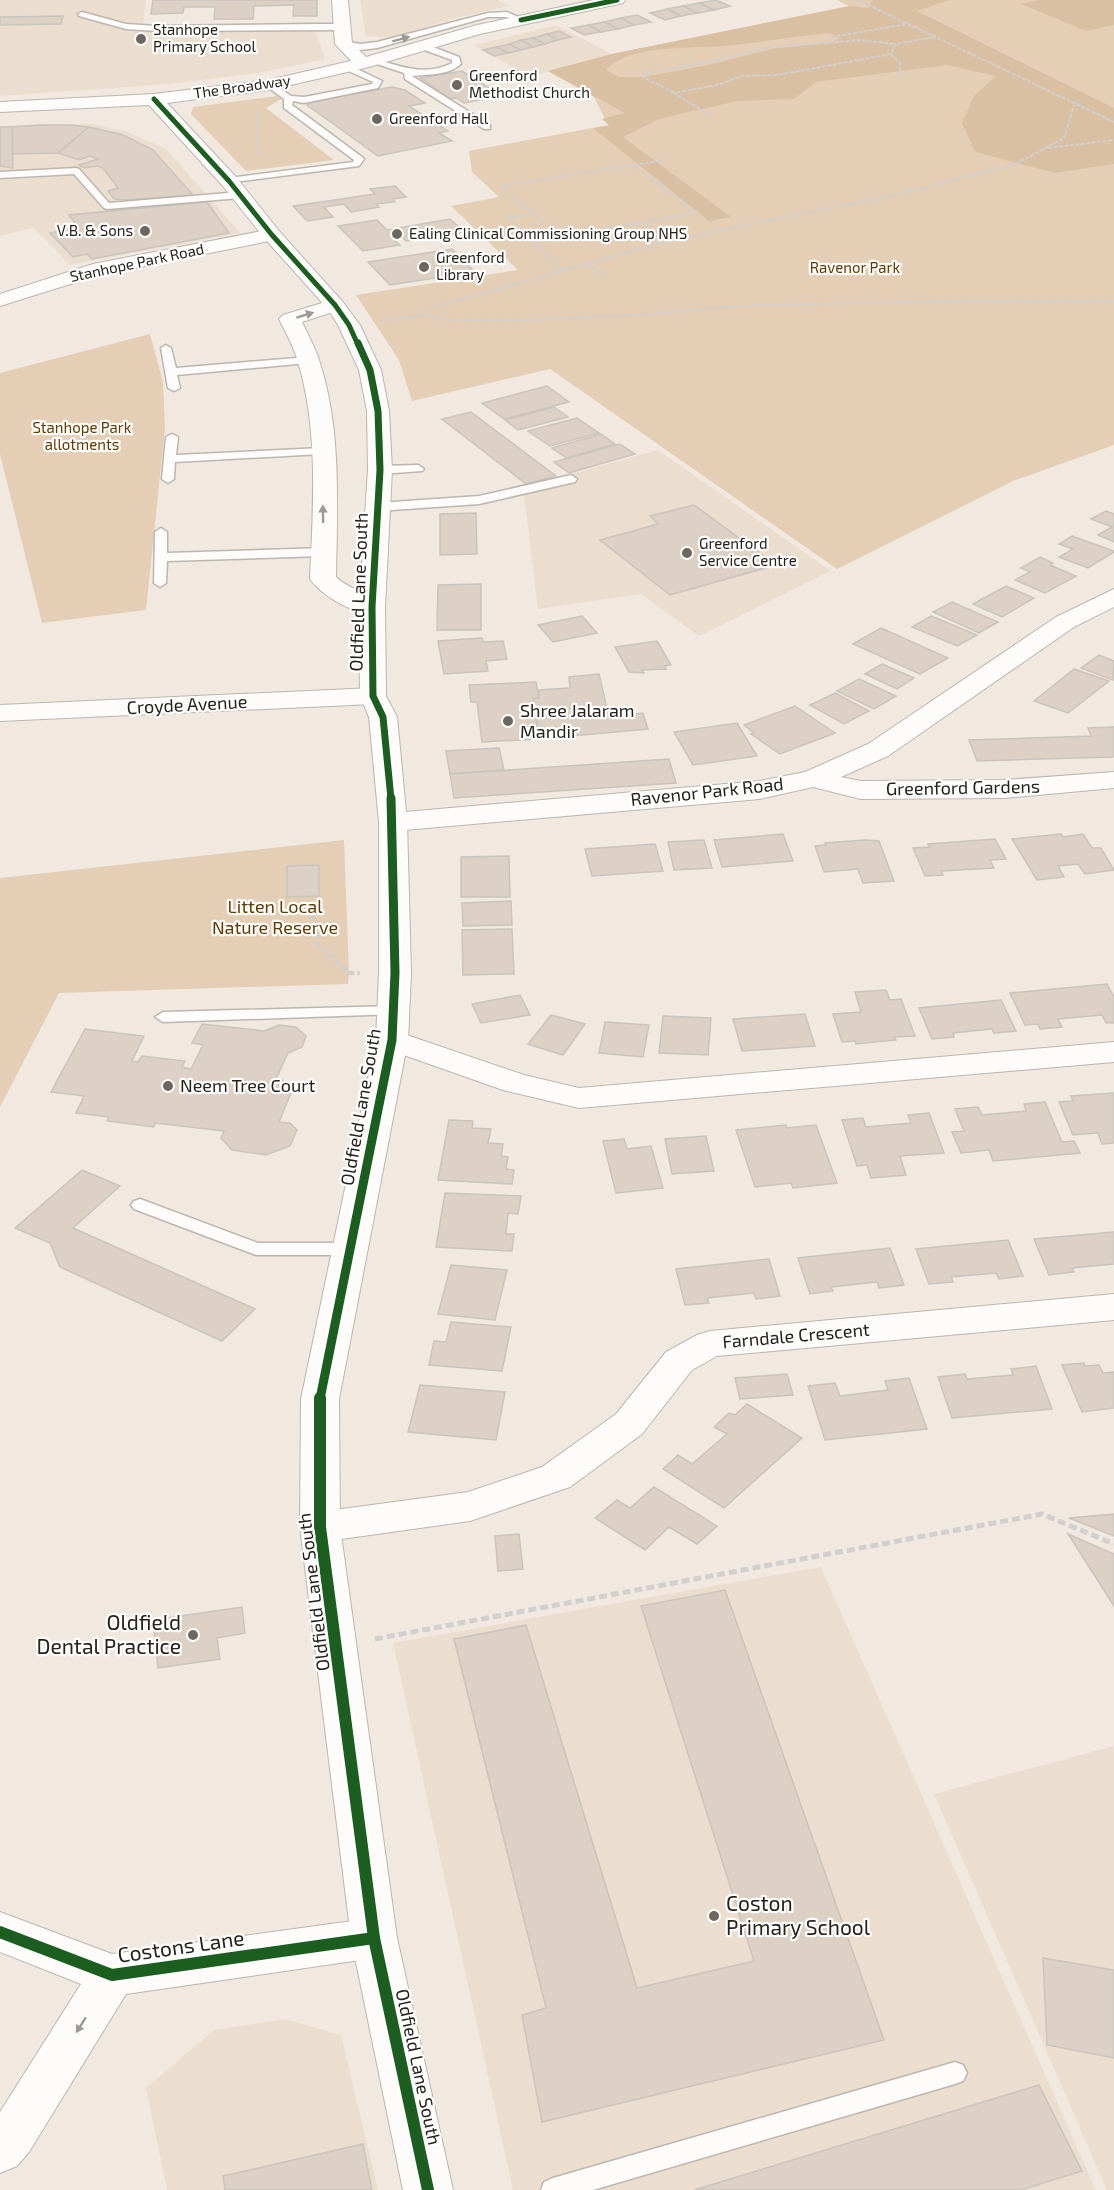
<svg xmlns="http://www.w3.org/2000/svg" width="1114" height="2190" viewBox="0 0 1114 2190" font-family="'Exo 2',sans-serif">
  <style>
    .built { fill: #ecdecf }
    .green { fill: #e4ceb5 }
    .forest { fill: #d9c0a3; fill-rule: evenodd }
    .building { fill: #dcd1c4; stroke: #c9c4bd; stroke-width: 1.5 }
    .lines { fill: none; stroke-linecap: round; stroke-linejoin: round }
    .lane-casing { stroke: #bcb6b0; stroke-width: 3 }
    .street-casing { stroke: #bcb6b0; stroke-width: 2 }
    .secondary-casing { stroke: #bcb6b0; stroke-width: 2 }
    .path-far2 { stroke: #d2d0ce; stroke-width: 2; stroke-dasharray: 4 1.5; stroke-linecap: butt }
    .path-far1 { stroke: #d2d0ce; stroke-width: 4; stroke-dasharray: 6 3; stroke-linecap: butt }
    .path { stroke: #d2d0ce; stroke-width: 5; stroke-dasharray: 8 4; stroke-linecap: butt }
    .lane { fill: #fdfcfa; fill-rule: evenodd }
    .street { fill: #fdfcfa; fill-rule: evenodd }
    .secondary { fill: #fdfcfa; fill-rule: evenodd }
    .cycleway-far3-casing { stroke: #fff; stroke-width: 8 }
    .cycleway-far2-casing { stroke: #fff; stroke-width: 10 }
    .cycleway-far1-casing { stroke: #fff; stroke-width: 13 }
    .cycleway-casing { stroke: #fff; stroke-width: 16 }
    .cycleway-far3 { stroke: #1b5e20; stroke-width: 5 }
    .cycleway-far2 { stroke: #1b5e20; stroke-width: 7 }
    .cycleway-far1 { stroke: #1b5e20; stroke-width: 9 }
    .cycleway { stroke: #1b5e20; stroke-width: 12 }
    .oneway { fill: #9c9996 }
    .poi-dot { fill: #6d6760; stroke: #fff; stroke-width: 2 }
    .labels { text-anchor: middle; stroke-width: 4.5; stroke-linejoin: round; paint-order: stroke }
    .far-poi-label { font-size: 15px; fill: #26211b; stroke: #fff; text-anchor: start }
    .far-street-label { font-size: 15px; fill: #26211b; stroke: #fff }
    .far-park-label { font-size: 15px; fill: #603a00; stroke: #fff }
    .street-label { font-size: 18px; fill: #26211b; stroke: #fff }
    .poi-label { font-size: 18px; fill: #26211b; stroke: #fff; text-anchor: start }
    .park-label { font-size: 18px; fill: #603a00; stroke: #fff }
    .near-poi-label { font-size: 21px; fill: #26211b; stroke: #fff; text-anchor: end }
    .near-street-label { font-size: 21px; fill: #26211b; stroke: #fff }
  </style>
  <rect width="100%" height="100%" fill="#f1e9e0"/>
  <g class="built">
    <path d="M0,0H146L143,26L313,22L325,59L259,73L170,84L0,96Z"/>
    <path d="M360,0H497L509,6L452,19L390,38L366,36Z"/>
    <path d="M556,25L612,54L529,77L474,45Z"/>
    <path d="M41,124H92L128,132L166,149L240,233L70,265L34,228L0,236V126Z"/>
    <path d="M658,450L831,571L699,636L641,594L538,609L523,487Z"/>
    <path d="M821,1567L1096,2190H513L393,1643Z"/>
    <path d="M1114,1746V2190H1107L934,1794Z"/>
    <path d="M285,2019L341,2035L378,2190H167L146,2088L214,2030Z"/>
  </g>
  <g class="green">
    <path d="M837,0H1114V445L1013,481L837,569L550,369L412,401L399,360L356,295L518,270L451,206L499,197L472,172L469,151L608,125L594,97L548,71L612,54L849,6Z"/>
    <path d="M278,96L281,99L266,108L334,160L246,171L191,114L193,107Z"/>
    <path d="M150,334L163,382L165,428L146,610L42,623L0,454V373Z"/>
    <path d="M344,840L349,973L348,984L59,993L0,1107V878Z"/>
  </g>
  <g class="forest">
    <path d="M872,0H949L917,11L1114,108V164L1055,173L975,152L962,123L974,96L996,76L947,65L816,82L794,99L737,101L659,119L623,137L731,217L709,221L593,128L610,126L602,119L625,113L548,71L612,54L850,6L868,8ZM829,33L841,38L828,43L776,48L708,65L643,77H619L606,70C627,44 693,49 724,46C759,43 794,36 829,33Z"/>
    <path d="M1038,0H1114V25L1086,31L1021,4Z"/>
  </g>
  <g class="building">
    <path d="M153,0H317V16H293L294,5L254,6L253,19H214L215,7H184L183,13L151,14Z"/>
    <path d="M716,0L730,6L714,10L699,3Z"/>
    <path d="M699,3L714,10L698,13L683,6Z"/>
    <path d="M683,6L698,13L681,16L667,9Z"/>
    <path d="M667,9L681,16L665,20L650,13Z"/>
    <path d="M637,15L651,22L634,25L621,18Z"/>
    <path d="M63,16L61,24L0,25V17Z"/>
    <path d="M621,18L634,25L618,29L604,22Z"/>
    <path d="M604,22L618,29L601,32L588,25Z"/>
    <path d="M588,25L601,32L584,35L571,28Z"/>
    <path d="M559,31L571,37L558,40L547,34Z"/>
    <path d="M547,34L558,40L545,44L533,38Z"/>
    <path d="M533,38L545,44L533,47L521,40Z"/>
    <path d="M521,40L533,47L521,50L509,44Z"/>
    <path d="M509,44L521,50L508,53L496,47Z"/>
    <path d="M496,47L508,53L494,56L483,50Z"/>
    <path d="M462,71L494,91L488,92L495,97L464,103L457,98L451,99L420,78Z"/>
    <path d="M392,87L405,90L425,103L409,106L448,131L439,133L452,141L378,156L307,105L315,101Z"/>
    <path d="M43,125H70L89,127L58,153L12,154V127Z"/>
    <path d="M0,127H12L13,168L0,166Z"/>
    <path d="M89,127L123,135L153,150L193,195L126,200L114,199L108,191L118,188L103,168L98,166L84,168L79,165L98,159L90,156L79,160L58,153Z"/>
    <path d="M395,186L406,197L393,199L395,202L376,204L379,207L351,212L344,204L324,207L333,217L307,221L293,206L375,194L370,189Z"/>
    <path d="M207,202L229,233L92,259L87,254L73,257L50,233L68,230L65,227L76,225L69,215Z"/>
    <path d="M450,219L464,232L406,241L402,237L393,239L400,245L363,251L338,226L377,220L387,230Z"/>
    <path d="M452,249L475,272L390,285L368,262Z"/>
    <path d="M547,386L569,402L504,419L482,403Z"/>
    <path d="M554,407L568,417L518,430L505,420Z"/>
    <path d="M471,412L556,476L526,484L442,419Z"/>
    <path d="M577,418L599,433L550,446L528,431Z"/>
    <path d="M601,434L615,444L566,458L552,448Z"/>
    <path d="M620,444L635,454L569,473L554,462Z"/>
    <path d="M694,505L776,565L670,595L600,540L658,524L650,516Z"/>
    <path d="M1106,511L1114,514V542L1098,535L1112,527L1091,519Z"/>
    <path d="M476,513L477,554L440,555V514Z"/>
    <path d="M1072,536L1114,551V552L1088,568L1059,557L1073,549L1059,544Z"/>
    <path d="M1040,557L1053,563L1050,565L1076,576L1045,593L1015,580L1030,572L1021,568Z"/>
    <path d="M481,584V630H437L438,585Z"/>
    <path d="M1006,586L1034,598L1002,617L973,604Z"/>
    <path d="M952,602L998,622L979,633L933,612Z"/>
    <path d="M582,616L597,633L553,642L538,625Z"/>
    <path d="M931,616L977,635L957,646L912,627Z"/>
    <path d="M881,628L948,658L920,674L853,644Z"/>
    <path d="M482,638L483,642L503,641L507,659L486,661L488,671L444,674L438,641Z"/>
    <path d="M657,641L671,665L664,666L666,669L642,670L644,673L629,672L615,647Z"/>
    <path d="M1099,655L1114,661L1113,680L1081,668Z"/>
    <path d="M882,664L914,678L897,689L865,674Z"/>
    <path d="M1074,669L1109,681L1068,713L1034,701Z"/>
    <path d="M599,674L609,717L643,713L648,729L539,739L533,698H539L538,690L570,688L569,677Z"/>
    <path d="M859,679L896,696L874,709L837,691Z"/>
    <path d="M536,682L539,698H533L539,739L482,742L477,702H471L469,685Z"/>
    <path d="M835,693L869,711L844,724L810,705Z"/>
    <path d="M795,706L835,733L780,754L751,734L754,733L744,725Z"/>
    <path d="M737,723L757,756L693,765L674,732Z"/>
    <path d="M1114,727V757L977,761L969,740L1091,736L1088,728Z"/>
    <path d="M499,748L504,770L450,774L446,751Z"/>
    <path d="M669,759L676,783L454,798L450,774Z"/>
    <path d="M783,834L793,861L722,867L714,840Z"/>
    <path d="M1061,834L1063,837L1083,834L1092,848H1101L1114,870L1085,874L1078,864L1058,866L1064,877L1037,880L1012,839Z"/>
    <path d="M995,839L1006,859L990,860L994,868L941,871L943,875L925,876L913,848L930,847L928,844Z"/>
    <path d="M704,840L712,868L674,870L668,842Z"/>
    <path d="M865,840L879,841L894,881L863,883L858,869L824,872L815,846L826,845L825,843Z"/>
    <path d="M655,844L663,871L592,876L585,849Z"/>
    <path d="M509,856L510,897H461V857Z"/>
    <path d="M319,865V896L287,897V866Z"/>
    <path d="M511,901L512,925L463,926L462,903Z"/>
    <path d="M512,929L514,974L463,975L462,930Z"/>
    <path d="M1107,984L1114,997V1023H1106L1102,1015L1058,1019L1062,1027L1040,1029L1038,1024L1025,1025L1010,993Z"/>
    <path d="M886,990L890,1000L901,999L915,1036L894,1037L896,1040L856,1044L855,1041L842,1042L833,1014L861,1012L855,992Z"/>
    <path d="M520,995L530,1015L481,1023L472,1004Z"/>
    <path d="M1001,1000L1016,1031L994,1033L992,1029L953,1033L954,1037L932,1039L919,1008Z"/>
    <path d="M805,1014L815,1046L742,1051L733,1019Z"/>
    <path d="M551,1015L585,1024L563,1055L528,1044Z"/>
    <path d="M663,1016L711,1018L708,1055L659,1053Z"/>
    <path d="M605,1022L649,1025L643,1057L599,1053Z"/>
    <path d="M202,1024L264,1031L279,1025L296,1027L306,1036L302,1047L288,1053L276,1079L283,1080L279,1092L291,1093L279,1122L290,1123L297,1130L290,1146L266,1155L232,1150L221,1138L224,1131L155,1123L154,1127L107,1121L109,1117L76,1113L84,1096L51,1092L85,1029L144,1036L132,1061L138,1062L142,1056L185,1061L182,1067L191,1069L203,1045L192,1043Z"/>
    <path d="M1114,1093V1143L1102,1144L1098,1133L1073,1135L1059,1102L1073,1101L1071,1096Z"/>
    <path d="M1045,1102L1062,1142L1074,1141L1080,1153L993,1161L989,1150L961,1153L952,1132L964,1131L955,1109L978,1107L982,1115L1026,1111L1024,1104Z"/>
    <path d="M929,1113L944,1153L900,1156L906,1175L871,1178L867,1165L857,1166L842,1120L863,1118L866,1127L911,1123L908,1115Z"/>
    <path d="M449,1120L473,1121L472,1128L491,1129L488,1143L503,1144L501,1156L508,1157L506,1169L514,1170L512,1184L438,1180Z"/>
    <path d="M786,1125L787,1128L816,1125L837,1183L793,1188L791,1183L755,1187L736,1130Z"/>
    <path d="M706,1136L714,1171L672,1174L665,1139Z"/>
    <path d="M624,1139L627,1149L651,1146L663,1188L616,1193L603,1141Z"/>
    <path d="M82,1170L120,1186L73,1228L255,1309L222,1341L60,1267L50,1243L15,1228Z"/>
    <path d="M445,1193L521,1196L518,1214L508,1213L506,1234H514L512,1251L436,1247Z"/>
    <path d="M1114,1232V1264L1072,1268L1074,1272L1049,1275L1034,1239Z"/>
    <path d="M1008,1240L1023,1276L999,1279L996,1273L951,1277L953,1282L929,1284L916,1249Z"/>
    <path d="M890,1248L904,1285L879,1288L877,1282L831,1287L833,1291L810,1294L798,1258Z"/>
    <path d="M769,1259L780,1296L756,1299L754,1293L707,1298L709,1303L685,1305L676,1269Z"/>
    <path d="M451,1265L507,1270L495,1320L438,1314Z"/>
    <path d="M451,1322L511,1327L502,1371L429,1365L434,1341L446,1342Z"/>
    <path d="M1084,1363L1085,1366L1099,1365L1103,1373L1114,1372V1408L1082,1412L1062,1365Z"/>
    <path d="M1036,1366L1052,1409L952,1418L938,1377L965,1374L967,1379L1013,1375L1011,1369Z"/>
    <path d="M787,1374L793,1395L740,1399L735,1378Z"/>
    <path d="M909,1378L927,1429L825,1440L808,1386L835,1383L840,1396L888,1390L885,1381Z"/>
    <path d="M420,1385L505,1392L496,1440L408,1432Z"/>
    <path d="M747,1404L802,1438L724,1508L663,1469L678,1455L692,1464L727,1434L714,1427L729,1413L735,1415Z"/>
    <path d="M654,1487L717,1526L697,1544L669,1527L645,1550L595,1518L617,1500L630,1508Z"/>
    <path d="M1114,1514V1536L1069,1518Z"/>
    <path d="M519,1534L523,1569L498,1571L495,1536Z"/>
    <path d="M1068,1534L1114,1554V1606Z"/>
    <path d="M725,1590L884,2040L542,2122L522,2015L546,2008L454,1639L526,1625L637,1988L754,1961L641,1606Z"/>
    <path d="M242,1607L245,1633L217,1638L220,1659L158,1668L153,1620Z"/>
    <path d="M1043,1958L1114,1970V2058L1047,2045Z"/>
    <path d="M1039,2085L1082,2171L1021,2190H694Z"/>
    <path d="M363,2144L372,2190H225L223,2176Z"/>
  </g>
  <g class="lines">
    <defs>
      <g id="lane">
        <path d="M82,12L126,24L157,26L316,24H342L346,27L342,30L157,31L126,29L79,16L78,14Z"/>
        <path d="M507,12L525,20L521,22L506,17H488L377,48L360,50L340,44L344,41L360,44L377,42L488,13Z"/>
        <path d="M419,44H425L459,57L461,64C447,76 428,74 412,76L490,125V129H484L405,79L404,73L368,61L372,58C400,66 424,77 452,63V60L419,48Z"/>
        <path d="M347,64L382,81L378,88L304,103L293,101L292,105L362,157L364,159L359,166L226,183L224,181L229,178L353,162L354,160L284,108V99L265,85L272,83L291,96L304,97L372,84L373,82L344,69V65Z"/>
        <path d="M76,168L79,169L109,203L240,192L245,195L240,198L107,209L104,208L74,174L0,178V172Z"/>
        <path d="M166,345L171,348L176,368L308,357L313,360L308,363L177,375L180,388L174,391L168,388L161,348Z"/>
        <path d="M172,434L178,437L176,455L322,448L328,451L322,454L175,462L174,479L168,483L162,479L166,437Z"/>
        <path d="M418,465L424,469L422,471L380,474L374,470L380,466Z"/>
        <path d="M571,475L577,479L575,482L479,504L378,511L372,507L378,503L479,496Z"/>
        <path d="M161,528L167,532V553L324,548L330,552L324,556L167,561L166,583L160,587L154,583L155,532Z"/>
        <path d="M393,1006L399,1008L401,1011L399,1014L163,1022L155,1017L163,1012Z"/>
        <path d="M140,1199L258,1243H351L357,1245L360,1249L357,1253L351,1255H256L134,1209L131,1205L134,1201Z"/>
        <path d="M955,2062L963,2065L967,2073L963,2081L955,2084L593,2190H541L544,2182L553,2178Z"/>
      </g>
      <g id="street">
        <path d="M332,0H348L352,43L372,63L369,67H357L335,44Z"/>
        <path d="M272,229L279,231L282,235L279,239L96,276L0,306V294L93,264Z"/>
        <path d="M335,299L342,301L345,305L342,309L302,322C308,335 315,347 319,360C342,429 337,506 336,577C350,591 376,594 385,607L381,612C358,618 323,597 310,579C313,508 319,431 298,362C294,347 286,333 279,319L283,315Z"/>
        <path d="M1114,589V607L1074,627L888,756L841,777L861,781L1004,780L1114,772V788L1004,798L861,799L813,787L760,799L393,831L383,828L379,822L383,816L393,813L760,781L805,772L868,744L1056,617Z"/>
        <path d="M373,688L383,690L386,696L383,702L373,704L0,721V705Z"/>
        <path d="M392,1030L524,1075L579,1088L1114,1042V1062L579,1108L503,1090L381,1047L376,1040L381,1033Z"/>
        <path d="M1114,1294V1320L717,1356L692,1370L642,1434L570,1487L470,1521L320,1542L306,1538L300,1527L306,1516L320,1512L468,1492L542,1467L616,1414L666,1352L697,1335L710,1331Z"/>
        <path d="M0,1912L112,1954L374,1918L390,1924L397,1938L390,1952L374,1958L126,1994L29,2152L17,2166L0,2173V2112L81,1984L0,1952Z"/>
      </g>
      <path id="secondary" d="M594,0H625L623,3L480,34L369,67L269,90L167,103L236,177L279,231L342,301L360,325L381,370L389,411L392,470L385,607L386,696L397,717L407,822L411,973L408,1040L339,1399L340,1527L397,1938L453,2190H403L351,1938L300,1527L301,1399L376,1040L379,973V822L369,717L360,696L359,607L368,470L367,411L359,370L338,325L328,309L265,239L222,185L149,105L0,112V102L154,94L269,80L359,59L477,25Z"/>
    </defs>
    <use href="#lane" class="lane-casing"/>
    <use href="#street" class="street-casing"/>
    <use href="#secondary" class="secondary-casing"/>
    <g class="path-far2">
      <path d="M858,0L1114,122"/>
      <path d="M827,41L832,37L907,24"/>
      <path d="M900,76V63L891,54L896,44L935,37"/>
      <path d="M674,93L643,77L651,72L709,62L767,48L859,40L896,44"/>
      <path d="M709,115L674,93L717,85L742,76L777,75L891,54"/>
      <path d="M1048,148L1114,140"/>
      <path d="M257,155L258,112"/>
      <path d="M633,165L697,213L561,237L501,186Z"/>
      <path d="M634,165L663,160"/>
      <path d="M534,214L507,218L564,270"/>
      <path d="M643,222L667,241"/>
      <path d="M587,264L606,275"/>
      <path d="M426,315L434,307L668,241L904,193L1016,164L1064,138L1074,105"/>
      <path d="M381,321L426,315L448,320H527L650,314L738,306L944,301H1114"/>
    </g>
    <path class="path-far1" d="M309,906L319,946L349,973H360"/>
    <path class="path" d="M375,1639L1042,1514L1114,1544"/>
    <use href="#lane" class="lane"/>
    <use href="#street" class="street"/>
    <use href="#secondary" class="secondary"/>
    <defs>
      <g id="cycleway-far3">
        <path d="M521,20L617,0"/>
        <path d="M154,99L229,181L272,235L335,305L349,325L358,345"/>
      </g>
      <path id="cycleway-far2" d="M358,343L370,370L378,411L380,470L372,607L373,696L383,717L391,799"/>
      <path id="cycleway-far1" d="M320,1399L392,1040L395,973L391,798"/>
      <g id="cycleway">
        <path d="M320,1398V1527L374,1938L428,2190"/>
        <path d="M0,1932L112,1975L374,1938"/>
      </g>
    </defs>
    <use href="#cycleway-far3" class="cycleway-far3-casing"/>
    <use href="#cycleway-far2" class="cycleway-far2-casing"/>
    <use href="#cycleway-far1" class="cycleway-far1-casing"/>
    <use href="#cycleway" class="cycleway-casing"/>
    <use href="#cycleway-far3" class="cycleway-far3"/>
    <use href="#cycleway-far2" class="cycleway-far2"/>
    <use href="#cycleway-far1" class="cycleway-far1"/>
    <use href="#cycleway" class="cycleway"/>
  </g>
  <defs><path id="oneway-solid" d="M-6-.8H1V-3.2L6.5 0L1 3.2V.8H-6Z" transform="scale(1.5)"/></defs>
  <g class="oneway">
    <use href="#oneway-solid" transform="translate(401 39) rotate(-15)"/>
    <use href="#oneway-solid" transform="translate(305 315) rotate(-17)"/>
    <use href="#oneway-solid" transform="translate(323 514) rotate(-91)"/>
    <use href="#oneway-solid" transform="translate(81 2025) rotate(122)"/>
  </g>
  <g class="poi-dot">
    <circle cx="141" cy="39" r="6"/>
    <circle cx="457" cy="85" r="6"/>
    <circle cx="377" cy="119" r="6"/>
    <circle cx="145" cy="231" r="6"/>
    <circle cx="397" cy="234" r="6"/>
    <circle cx="424" cy="267" r="6"/>
    <circle cx="687" cy="553" r="6"/>
    <circle cx="508" cy="721" r="6"/>
    <circle cx="168" cy="1086" r="6"/>
    <circle cx="193" cy="1635" r="6"/>
    <circle cx="714" cy="1916" r="6"/>
  </g>
  <g class="labels">
    <g class="far-poi-label">
      <text x="153" y="35">Stanhope<tspan x="153" dy="17">Primary School</tspan></text>
      <text x="469" y="81">Greenford<tspan x="469" dy="17">Methodist Church</tspan></text>
      <text x="389" y="124">Greenford Hall</text>
      <text x="133" y="236" text-anchor="end">V.B. &amp; Sons</text>
      <text x="409" y="239">Ealing Clinical Commissioning Group NHS</text>
      <text x="436" y="263">Greenford<tspan x="436" dy="17">Library</tspan></text>
      <text x="699" y="549">Greenford<tspan x="699" dy="17">Service Centre</tspan></text>
    </g>
    <g class="far-street-label">
      <text transform="translate(242 87) rotate(-8)" y="5">The Broadway</text>
      <text transform="translate(137 263) rotate(-12)" y="5">Stanhope Park Road</text>
    </g>
    <g class="far-park-label">
      <text x="855" y="273">Ravenor Park</text>
      <text x="82" y="433">Stanhope Park<tspan x="82" dy="17">allotments</tspan></text>
    </g>
    <g class="street-label">
      <text transform="translate(359 592) rotate(-88)" y="6">Oldfield Lane South</text>
      <text transform="translate(187 705) rotate(-3)" y="6">Croyde Avenue</text>
      <text transform="translate(963 788) rotate(-1)" y="6">Greenford Gardens</text>
      <text transform="translate(707 792) rotate(-6)" y="6">Ravenor Park Road</text>
      <text transform="translate(361 1107) rotate(-80)" y="6">Oldfield Lane South</text>
      <text transform="translate(796 1336) rotate(-5)" y="6">Farndale Crescent</text>
      <text transform="translate(314 1592) rotate(-97)" y="6">Oldfield Lane South</text>
      <text transform="translate(418 2067) rotate(78)" y="6">Oldfield Lane South</text>
    </g>
    <g class="poi-label">
      <text x="520" y="717">Shree Jalaram<tspan x="520" dy="21">Mandir</tspan></text>
      <text x="180" y="1092">Neem Tree Court</text>
    </g>
    <g class="park-label">
      <text x="275" y="913">Litten Local<tspan x="275" dy="21">Nature Reserve</tspan></text>
    </g>
    <g class="near-poi-label">
      <text x="181" y="1630">Oldfield<tspan x="181" dy="24">Dental Practice</tspan></text>
      <text x="726" y="1911" text-anchor="start">Coston<tspan x="726" dy="24">Primary School</tspan></text>
    </g>
    <g class="near-street-label">
      <text transform="translate(181 1947) rotate(-8)" y="7">Costons Lane</text>
    </g>
  </g>
</svg>
